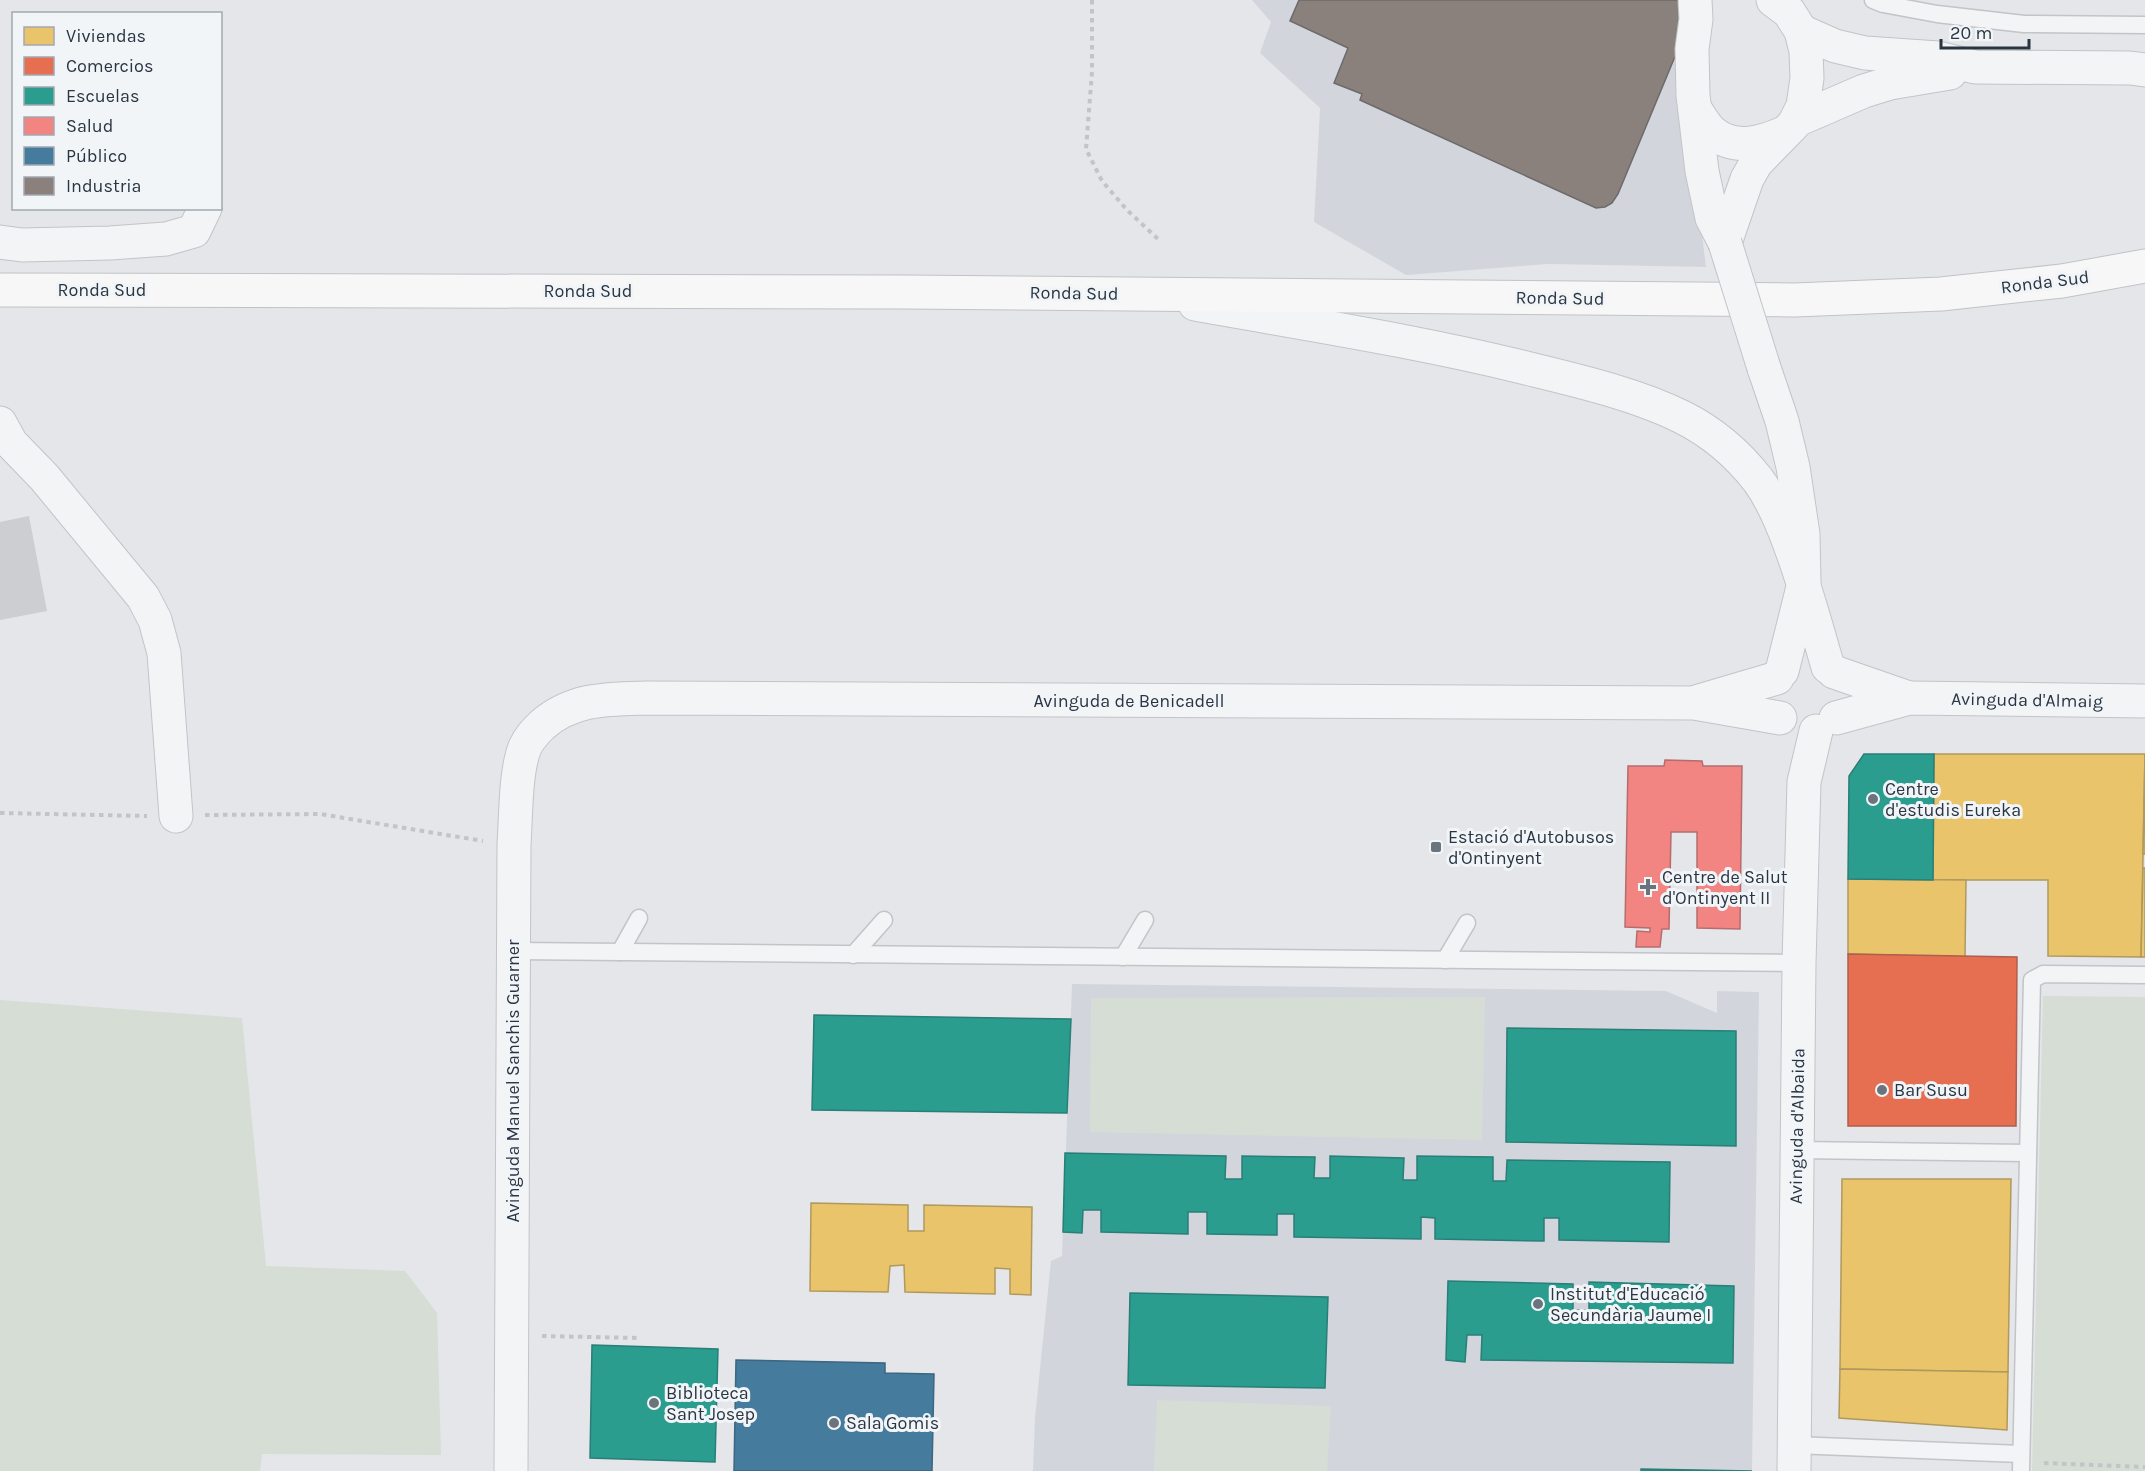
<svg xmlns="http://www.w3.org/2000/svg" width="2145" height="1471" viewBox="0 0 2145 1471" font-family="Karla,sans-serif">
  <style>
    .built { fill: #d2d6dc }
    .green { fill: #d5ddd4 }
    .homes { fill: #e9c46a; stroke: #b0995e; stroke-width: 1.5 }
    .shops { fill: #e76f51; stroke: #ae5e4d; stroke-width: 1.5 }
    .schools { fill: #2a9d8f; stroke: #2a7e78; stroke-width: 1.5 }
    .health { fill: #f28482; stroke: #b66c6f; stroke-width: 1.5 }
    .public { fill: #457b9d; stroke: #3d6682; stroke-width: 1.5 }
    .industry { fill: #8a817c; stroke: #6d6a6b; stroke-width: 1.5 }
    .building { fill: #ccced1 }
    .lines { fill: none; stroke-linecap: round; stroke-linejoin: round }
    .service-casing { stroke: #c2c4c7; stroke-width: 19 }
    .minor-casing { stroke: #c2c4c7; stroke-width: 35 }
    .primary-casing { stroke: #c0c3c7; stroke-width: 35 }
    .path { stroke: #c2c5c8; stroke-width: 4; stroke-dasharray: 4.5 4.5; stroke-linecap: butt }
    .service { stroke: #f3f4f6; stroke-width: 16 }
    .minor { stroke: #f3f4f6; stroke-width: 33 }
    .primary { stroke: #f7f7f7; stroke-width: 33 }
    .minor-bridge-casing { stroke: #c2c4c7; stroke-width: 35; stroke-linecap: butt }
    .minor-bridge { stroke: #f3f4f6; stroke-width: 33 }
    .poi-dot { fill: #6b737d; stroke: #f2f5f8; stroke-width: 2 }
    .labels { text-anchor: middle; stroke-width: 6; stroke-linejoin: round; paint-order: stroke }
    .street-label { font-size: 18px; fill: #2a3543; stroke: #f2f5f8 }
    .poi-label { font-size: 18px; fill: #2a3543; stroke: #f2f5f8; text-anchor: start }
  </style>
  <rect width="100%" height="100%" fill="#e4e6e9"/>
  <g class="built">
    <path d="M1252,0H1682L1679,52L1706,267L1548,264L1406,275L1314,222L1320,108L1260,53L1271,22Z"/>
    <path d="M1072,984L1666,991L1717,1013V991L1759,992L1752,1471H1033L1035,1418L1051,1261L1062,1256Z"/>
  </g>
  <g class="green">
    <path d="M2043,996L2145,997V1471H2032Z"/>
    <path d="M1485,997L1482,1140L1090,1132L1091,998Z"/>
    <path d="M0,1000L242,1018L266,1266L405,1271L437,1313L441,1455L262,1454L260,1471H0Z"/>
    <path d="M1157,1400L1331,1406L1327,1471H1154Z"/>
  </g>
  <g class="homes">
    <path d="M1934,754H2145L2141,957L2048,956V880H1933Z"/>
    <path d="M2145,754V854H2143Z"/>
    <path d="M2143,868H2145V957H2141Z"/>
    <path d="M1848,879L1966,880L1965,957L1848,954Z"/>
    <path d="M1842,1179H2011L2008,1372L1840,1369Z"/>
    <path d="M811,1203L908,1205V1231H924V1205L1032,1207L1031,1295L1010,1294V1269L995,1268V1294L905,1292L904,1265L890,1266L888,1292L810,1291Z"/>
    <path d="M1840,1369L2008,1372L2007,1430L1839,1418Z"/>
  </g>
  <path class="shops" d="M1848,954L2017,957L2016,1126H1848Z"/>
  <g class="schools">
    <path d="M1864,754H1934L1933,880L1848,879L1849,776Z"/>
    <path d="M814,1015L1071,1019L1067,1113L812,1110Z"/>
    <path d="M1507,1028L1736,1031V1146L1506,1142Z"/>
    <path d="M1065,1153L1226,1156L1225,1179H1242V1156L1315,1157L1314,1178H1330V1156L1404,1158L1403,1180H1417V1156L1493,1157V1181H1506L1507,1160L1670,1162L1669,1242L1559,1240V1218H1544V1241L1435,1239V1218L1421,1217V1239L1294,1237V1214H1277V1235L1207,1234V1212H1188V1234L1101,1232V1210H1083L1082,1233L1063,1232Z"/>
    <path d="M1448,1281L1573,1284V1310H1589V1282L1734,1286L1733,1363L1481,1360L1482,1335H1467L1465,1362L1446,1360Z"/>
    <path d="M1130,1293L1328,1297L1325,1388L1128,1385Z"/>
    <path d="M592,1345L718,1349L715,1462L590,1458Z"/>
    <path d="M1641,1469L1752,1471H1641Z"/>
  </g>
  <path class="health" d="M1665,760L1702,761L1703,766H1742L1740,929L1697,928V832H1671L1669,929H1662L1660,947H1636L1637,931L1650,932V928L1625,927L1628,766H1664Z"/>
  <path class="public" d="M736,1360L885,1363V1373L934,1374L932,1471H734Z"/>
  <path class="industry" d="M1299,0H1677L1682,7L1681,42L1618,194L1612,203L1605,207L1596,208L1360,100L1362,94L1334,83L1348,48L1290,21Z"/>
  <path class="building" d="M29,516L47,611L0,620V522Z"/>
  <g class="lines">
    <defs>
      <g id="service">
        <path d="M1873,0L1883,4L1937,14L2024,24L2145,25"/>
        <path d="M513,951L1799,963"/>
        <path d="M620,952L639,918"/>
        <path d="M853,955L884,920"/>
        <path d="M1123,957L1145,920"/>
        <path d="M1445,960L1467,923"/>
        <path d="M1797,1150L2028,1153"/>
        <path d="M1794,1445L2021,1454"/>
        <path d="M2021,1471L2032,980L2043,974L2145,975"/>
      </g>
      <g id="minor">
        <path d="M1695,0L1696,19L1692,49L1693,95L1702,171L1712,218L1725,243"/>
        <path d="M1801,31L1835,46L1865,53L1938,58L1975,67L2130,68L2145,70"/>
        <path d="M1695,109C1700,116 1705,126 1712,132C1734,151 1761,143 1784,133"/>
        <path d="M1797,120L1864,91L1890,83L1950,73"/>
        <path d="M0,242L22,245L110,243L166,239L194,231L205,208"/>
        <path d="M1725,243L1747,179L1756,163L1794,124L1803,106L1807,78L1806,51L1801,31L1789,12L1773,0"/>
        <path d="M1195,304C1306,324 1417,341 1526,368C1575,380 1636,394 1682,417C1712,432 1737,453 1758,480C1772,499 1782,523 1790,545C1805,585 1816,626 1828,667"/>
        <path d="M1764,368L1782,421L1793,467L1803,534L1804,583L1782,671"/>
        <path d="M0,423L11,443L44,477L143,597L155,620L164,653L176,816"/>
        <path d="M1834,672L1909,698"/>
        <path d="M1699,701L1777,678"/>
        <path d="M1836,718L1909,698L2145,701"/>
        <path d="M511,1471L514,844C516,817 515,772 525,747C529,738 535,732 542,725C573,698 608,699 647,698L1694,703L1780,718"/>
        <path d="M1794,1471L1799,963L1804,782L1816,731"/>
      </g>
      <path id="primary" d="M0,290L906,292L1795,300L1941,294L2062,281L2145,266"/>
    </defs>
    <use href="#service" class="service-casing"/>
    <use href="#minor" class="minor-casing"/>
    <use href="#primary" class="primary-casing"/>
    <g class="path">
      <path d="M1092,0V72L1086,149L1102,181L1127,210L1158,239"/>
      <path d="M0,813L147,816"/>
      <path d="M205,815L320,814L483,841"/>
      <path d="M542,1336L639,1338"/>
      <path d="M2044,1463L2145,1467"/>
    </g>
    <use href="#service" class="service"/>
    <use href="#minor" class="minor"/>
    <use href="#primary" class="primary"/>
    <defs>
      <path id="minor-bridge" d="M1725,243L1764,368"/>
    </defs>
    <use href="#minor-bridge" class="minor-bridge-casing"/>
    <use href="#minor-bridge" class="minor-bridge"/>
  </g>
  <g class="poi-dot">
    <circle cx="1873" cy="799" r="6"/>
    <rect x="1430" y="841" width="12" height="12" rx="3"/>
    <path d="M1645 878h6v6h6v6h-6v6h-6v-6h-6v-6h6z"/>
    <circle cx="1882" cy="1090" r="6"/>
    <circle cx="1538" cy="1304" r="6"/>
    <circle cx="654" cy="1403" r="6"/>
    <circle cx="834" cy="1423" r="6"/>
  </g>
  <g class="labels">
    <g class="street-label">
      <text transform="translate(2045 282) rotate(-7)" y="6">Ronda Sud</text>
      <text x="102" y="296">Ronda Sud</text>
      <text x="588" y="297">Ronda Sud</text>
      <text transform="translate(1074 293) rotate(1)" y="6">Ronda Sud</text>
      <text transform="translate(1560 298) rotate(1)" y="6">Ronda Sud</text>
      <text transform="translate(2027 700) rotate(1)" y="6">Avinguda d'Almaig</text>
      <text x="1129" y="707">Avinguda de Benicadell</text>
      <text transform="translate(513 1081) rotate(-90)" y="6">Avinguda Manuel Sanchis Guarner</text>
      <text transform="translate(1797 1126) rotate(-89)" y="6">Avinguda d'Albaida</text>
    </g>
    <g class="poi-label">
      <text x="1885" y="795">Centre<tspan x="1885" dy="21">d'estudis Eureka</tspan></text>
      <text x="1448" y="843">Estació d'Autobusos<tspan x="1448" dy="21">d'Ontinyent</tspan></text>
      <text x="1662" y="883">Centre de Salut<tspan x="1662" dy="21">d'Ontinyent II</tspan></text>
      <text x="1894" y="1096">Bar Susu</text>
      <text x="1550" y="1300">Institut d'Educació<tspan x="1550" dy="21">Secundària Jaume I</tspan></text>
      <text x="666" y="1399">Biblioteca<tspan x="666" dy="21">Sant Josep</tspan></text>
      <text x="846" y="1429">Sala Gomis</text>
    </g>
  </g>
  <rect x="12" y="12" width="210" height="198" fill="#f2f5f8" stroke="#a2a8b0" stroke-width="1.5"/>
  <rect x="24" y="27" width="30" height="18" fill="#e9c46a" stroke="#a2a8b0" stroke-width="1.5"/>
  <text x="66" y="42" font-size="18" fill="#2a3543">Viviendas</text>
  <rect x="24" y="57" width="30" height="18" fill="#e76f51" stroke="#a2a8b0" stroke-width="1.5"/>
  <text x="66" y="72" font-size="18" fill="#2a3543">Comercios</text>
  <rect x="24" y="87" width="30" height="18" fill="#2a9d8f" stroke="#a2a8b0" stroke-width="1.5"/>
  <text x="66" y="102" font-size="18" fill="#2a3543">Escuelas</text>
  <rect x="24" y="117" width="30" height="18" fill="#f28482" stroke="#a2a8b0" stroke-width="1.5"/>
  <text x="66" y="132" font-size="18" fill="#2a3543">Salud</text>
  <rect x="24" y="147" width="30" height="18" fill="#457b9d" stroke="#a2a8b0" stroke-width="1.5"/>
  <text x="66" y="162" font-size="18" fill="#2a3543">Público</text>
  <rect x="24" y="177" width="30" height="18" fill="#8a817c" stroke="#a2a8b0" stroke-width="1.5"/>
  <text x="66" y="192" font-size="18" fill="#2a3543">Industria</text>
  <path d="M1941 39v9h88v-9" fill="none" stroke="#2a3543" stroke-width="3"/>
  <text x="1950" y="39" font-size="18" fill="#2a3543" stroke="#f2f5f8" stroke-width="4.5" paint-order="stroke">20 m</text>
</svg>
